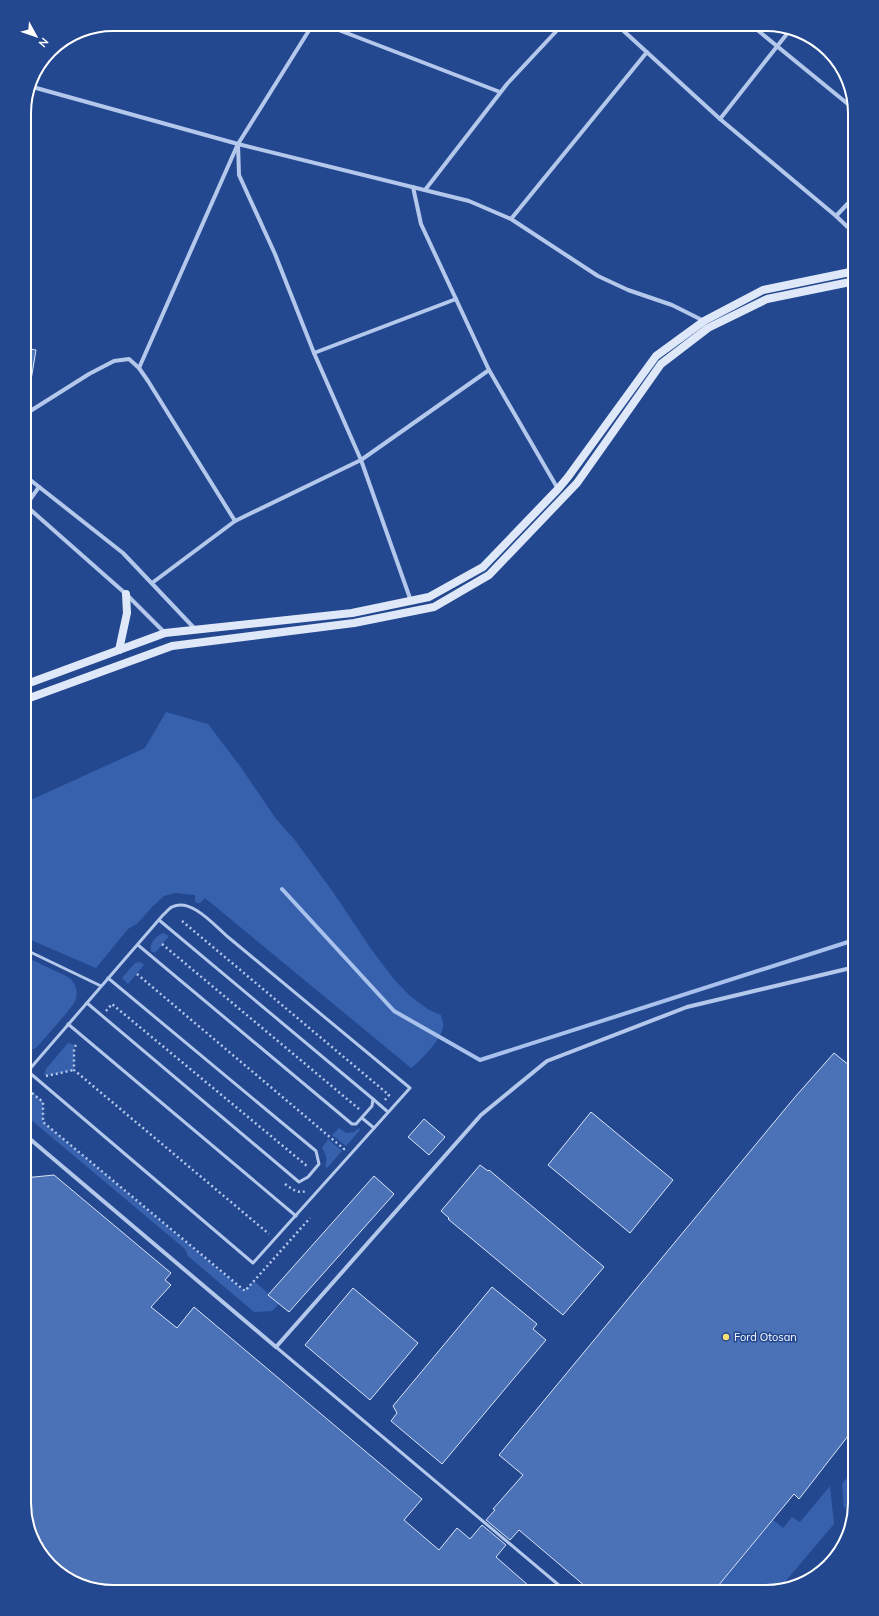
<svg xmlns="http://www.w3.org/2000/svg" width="879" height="1616" viewBox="0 0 879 1616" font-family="Mulish,sans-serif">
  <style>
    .green { fill: #3761ad }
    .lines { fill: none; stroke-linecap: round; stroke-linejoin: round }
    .stream { stroke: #a8c2ed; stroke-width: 4 }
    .building { fill: #4b71b7; stroke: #d9e4f9 }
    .path { stroke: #b4c8ec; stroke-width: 2.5; stroke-dasharray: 2 3; stroke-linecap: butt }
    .lane { stroke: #b4c8ec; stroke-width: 3 }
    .street { stroke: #b4c8ec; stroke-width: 4 }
    .secondary { stroke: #dfe8f9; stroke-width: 8 }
    .poi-dot { fill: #f7de76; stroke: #234890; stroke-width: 1.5 }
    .labels { text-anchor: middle; stroke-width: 3; stroke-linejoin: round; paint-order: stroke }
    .poi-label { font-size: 11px; fill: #fff; stroke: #234890; text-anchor: start }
    .rim { fill: none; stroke: #fff; stroke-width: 2 }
  </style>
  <rect width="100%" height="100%" fill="#234890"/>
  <g class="green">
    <path d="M166,712L208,724L240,766L276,819L294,839L333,892L371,949L393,978L410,996L429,1010L441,1015C442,1019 444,1024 443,1027C441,1039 421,1061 411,1068L205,898L200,903H197L195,901V895L175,893L164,896L152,907L138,923L128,929L96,968L24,937V803L145,748Z"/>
    <path d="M163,933L169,936L155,953L151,951C149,943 156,936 163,933Z"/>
    <path d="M24,956L68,977C75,982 78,990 76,999C75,1005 42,1041 36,1048L29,1051H24Z"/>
    <path d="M140,962L144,965L128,984L122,978L135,963Z"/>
    <path d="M68,1043L74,1045V1070L46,1076L44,1074L46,1069Z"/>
    <path d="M27,1091L35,1094L43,1102V1122L244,1291L254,1281L269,1294V1295L279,1304L272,1311L254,1312L188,1256L185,1249L24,1114V1094Z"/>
    <path d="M339,1128L346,1133L354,1132L359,1128L360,1130L346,1146L332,1135Z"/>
    <path d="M328,1139L342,1151L327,1168L325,1166C328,1159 326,1155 322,1148Z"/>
    <path d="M855,1467V1495L844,1509L842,1484Z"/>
    <path d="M830,1486L834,1524L779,1589L766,1592H713L773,1520L783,1528L792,1517L800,1522Z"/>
  </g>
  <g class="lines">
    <path class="stream" d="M282,889L394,1011L480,1060L848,942L855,937"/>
  </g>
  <g class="building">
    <path d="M24,348L36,350L30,386H24Z"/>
    <path d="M834,1053L855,1070V1427L799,1499L794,1494L713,1592H661L655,1587L650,1592H592L519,1530L510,1540L486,1520L495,1510L493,1509L523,1475L499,1455L795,1097Z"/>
    <path d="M591,1112L673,1180L630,1233L548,1165Z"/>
    <path d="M424,1119L445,1137L429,1155L408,1137Z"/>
    <path d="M480,1165L488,1171L489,1170L604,1267L563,1315L448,1219L449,1218L441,1211Z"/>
    <path d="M54,1175L171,1273L165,1280L171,1285L151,1307L177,1328L194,1307L422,1499L404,1520L439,1550L457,1528L470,1539L482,1525L506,1545L496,1557L536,1592H107L63,1577L31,1537L24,1503V1178Z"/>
    <path d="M374,1176L394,1194L289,1312L268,1295Z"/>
    <path d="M492,1287L537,1324L533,1329L546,1340L442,1464L391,1421L397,1413L393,1406Z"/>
    <path d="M353,1288L418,1343L370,1400L305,1345Z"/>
  </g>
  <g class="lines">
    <g class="path">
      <path d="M182,921L389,1095L385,1100"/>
      <path d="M162,944L359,1109"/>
      <path d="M137,974L344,1149L343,1150"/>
      <path d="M106,1011L112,1004L307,1166"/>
      <path d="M76,1045L74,1048V1070L269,1234"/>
      <path d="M46,1076L74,1070"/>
      <path d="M32,1093L43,1102V1122L245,1291L310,1218"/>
      <path d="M285,1184C292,1189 298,1194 306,1191"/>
    </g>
    <g class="lane">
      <path d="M138,945L352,1124H356L372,1106L373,1099L159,920"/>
      <path d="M24,949L101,986"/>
      <path d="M87,1003L299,1182L308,1177L319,1164L316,1151L108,978"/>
      <path d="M68,1024L296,1216"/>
      <path d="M24,1077L28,1071L163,915C166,913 169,908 172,907C191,897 215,926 228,937L410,1088L253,1263L24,1068"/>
      <path d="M373,1099L388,1112"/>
      <path d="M362,1118L374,1128"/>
      <path d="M276,1347L567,1592"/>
    </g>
    <g class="street">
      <path d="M313,24L238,144L239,175L275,254L314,353L361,460L411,601"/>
      <path d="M323,24L500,92"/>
      <path d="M616,24L720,119L836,216L855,234"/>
      <path d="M750,24L854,109"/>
      <path d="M29,86L238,144L469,201L511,219L598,276L628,290L672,305L704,321"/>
      <path d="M720,119L790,30"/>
      <path d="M413,187L421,224L489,370L558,489"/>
      <path d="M425,190L507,84L563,24"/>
      <path d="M836,216L855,196"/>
      <path d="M511,219L647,52"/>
      <path d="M314,353L456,299"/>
      <path d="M139,368L237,146"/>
      <path d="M24,415L89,374L114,361L129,359L139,368L148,381L235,521"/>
      <path d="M24,475L123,553L196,630"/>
      <path d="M24,504L126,594L165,633"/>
      <path d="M24,508L39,487"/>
      <path d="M152,583L235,521L361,460L489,370"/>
      <path d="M24,1134L276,1347L481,1115L547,1061L687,1007L855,967"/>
    </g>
    <g class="secondary">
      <path d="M119,650L127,613L126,594"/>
      <path d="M24,685L165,633L352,613L429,597L483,567L558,489L568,477L656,356L704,321L763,290L855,271"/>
      <path d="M24,700L172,646L354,623L434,607L489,575L577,483L661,364L708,328L767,299L855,281"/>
    </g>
  </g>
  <circle class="poi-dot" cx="726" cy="1337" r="4"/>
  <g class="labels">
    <g class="poi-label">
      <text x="734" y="1341">Ford Otosan</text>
    </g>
  </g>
  <path d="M0 0H879V1616H0ZM113 31H766A82 82 0 0 1 848 113V1503A82 82 0 0 1 766 1585H113A82 82 0 0 1 31 1503V113A82 82 0 0 1 113 31Z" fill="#234890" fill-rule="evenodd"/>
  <path class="rim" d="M113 31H766A82 82 0 0 1 848 113V1503A82 82 0 0 1 766 1585H113A82 82 0 0 1 31 1503V113A82 82 0 0 1 113 31Z"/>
  <g transform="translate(36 36) rotate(130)" stroke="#234890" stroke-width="3" paint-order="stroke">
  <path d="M0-3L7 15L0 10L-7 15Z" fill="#ffffff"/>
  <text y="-6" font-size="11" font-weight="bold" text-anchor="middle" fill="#ffffff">N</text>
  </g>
</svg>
